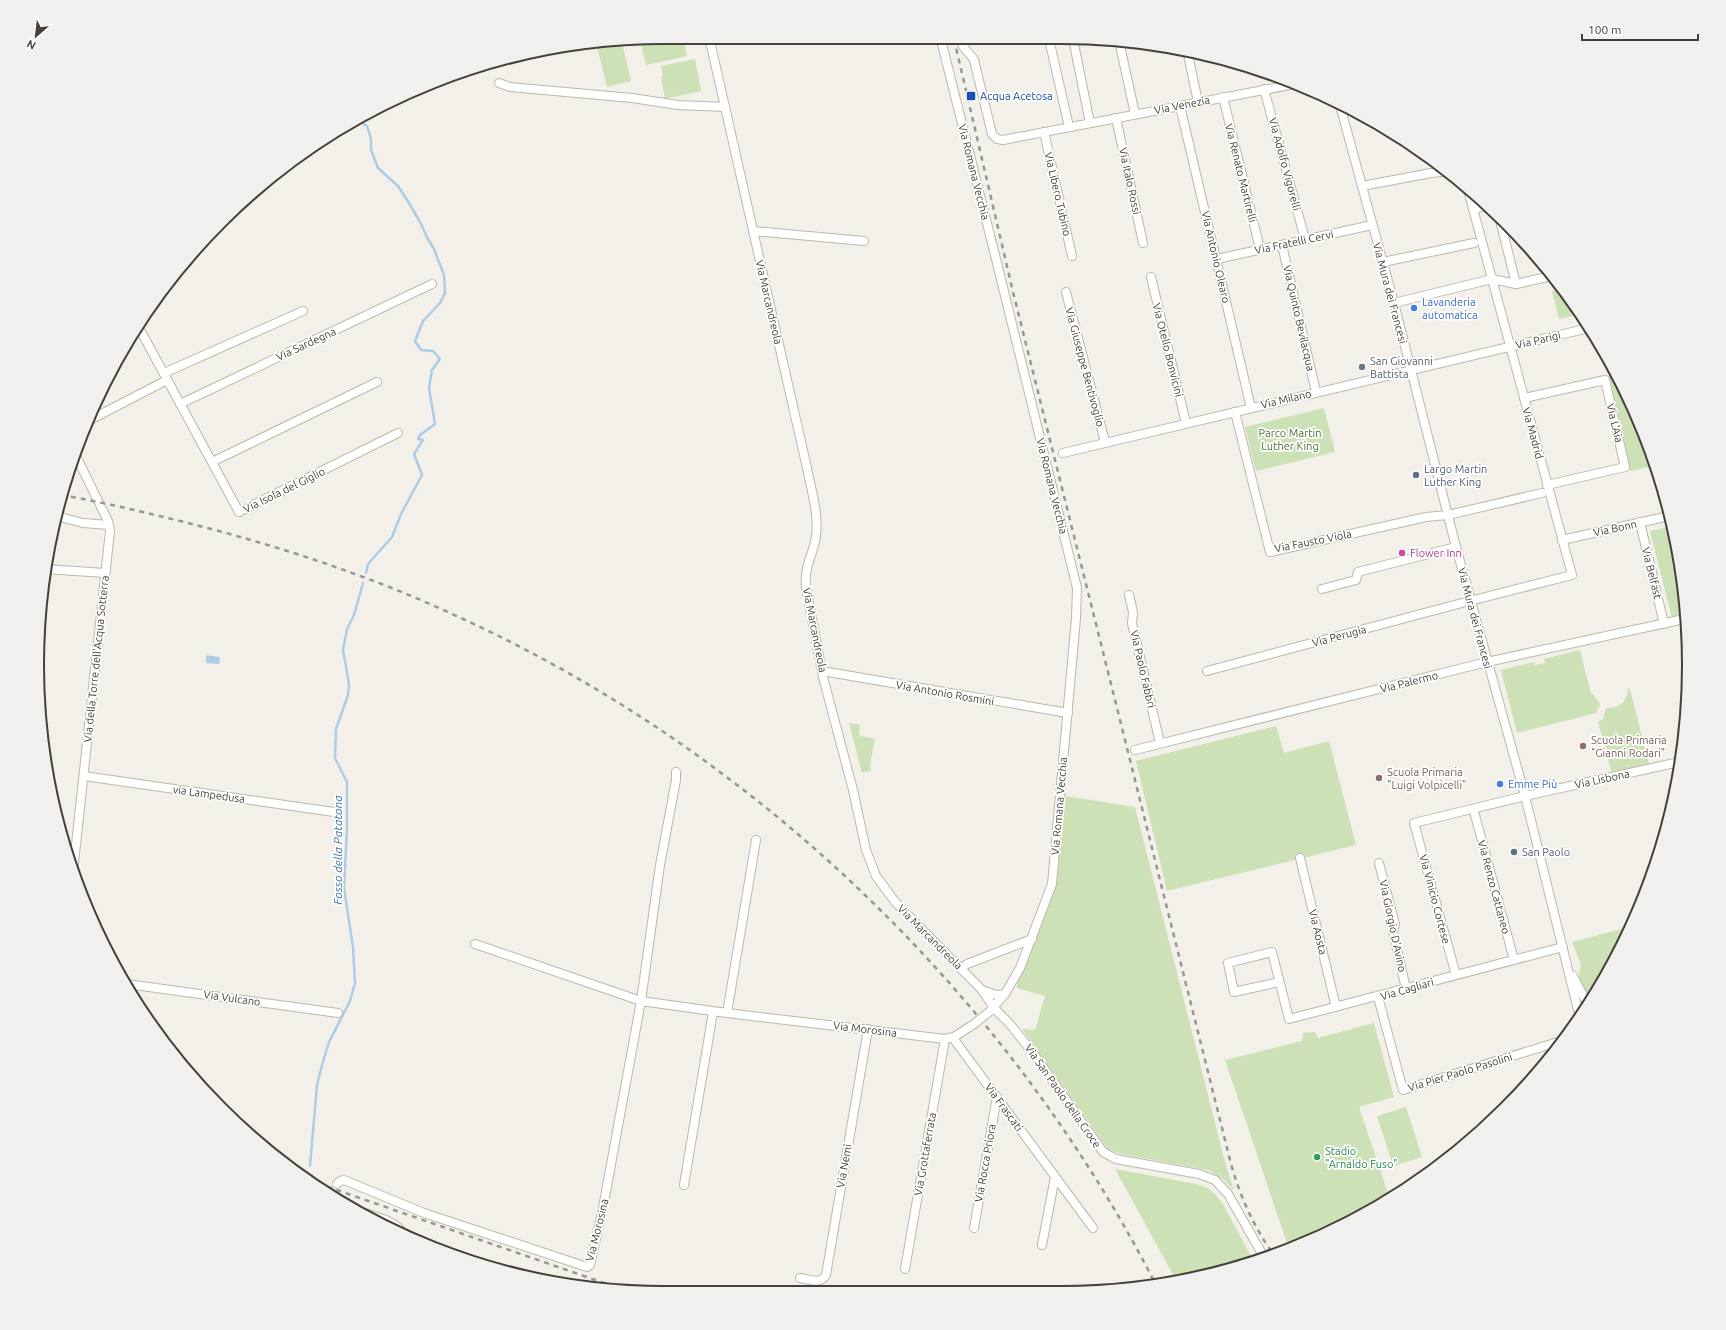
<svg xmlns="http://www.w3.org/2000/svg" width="1726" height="1330" viewBox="0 0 1726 1330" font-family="Ubuntu,sans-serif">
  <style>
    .green { fill: #cde1b6 }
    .water { fill: #accde7 }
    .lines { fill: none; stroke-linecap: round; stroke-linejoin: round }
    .stream { stroke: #accde7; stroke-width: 2.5 }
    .minor-casing { stroke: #bcb7ac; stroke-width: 10 }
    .minor { stroke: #fff; stroke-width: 8 }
    .rail { stroke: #969696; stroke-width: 2.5; stroke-dasharray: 5 5; stroke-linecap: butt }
    .minor-bridge-casing { stroke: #bcb7ac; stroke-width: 10; stroke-linecap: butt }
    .minor-bridge { stroke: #fff; stroke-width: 8 }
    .transit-dot { fill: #1a4fb4; stroke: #fff; stroke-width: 1.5 }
    .shop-dot { fill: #3f7fe0; stroke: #fff; stroke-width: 1.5 }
    .worship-dot { fill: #6b7280; stroke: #fff; stroke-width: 1.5 }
    .service-dot { fill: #5c6f8a; stroke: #fff; stroke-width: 1.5 }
    .hotel-dot { fill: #d1479c; stroke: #fff; stroke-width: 1.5 }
    .education-dot { fill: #8d6e63; stroke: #fff; stroke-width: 1.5 }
    .leisure-dot { fill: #2e9e5b; stroke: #fff; stroke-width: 1.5 }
    .labels { text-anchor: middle; stroke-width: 3.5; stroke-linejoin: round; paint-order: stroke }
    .transit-label { font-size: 11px; fill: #164399; stroke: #fff; text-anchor: start }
    .street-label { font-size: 11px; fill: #454038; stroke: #fff }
    .shop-label { font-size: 11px; fill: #366cbe; stroke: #fff; text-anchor: start }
    .worship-label { font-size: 11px; fill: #5b616d; stroke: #fff; text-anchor: start }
    .park-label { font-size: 11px; fill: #477032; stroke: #fff }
    .service-label { font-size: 11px; fill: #4e5e75; stroke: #fff; text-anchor: start }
    .hotel-label { font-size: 11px; fill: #b23c85; stroke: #fff; text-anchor: start }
    .education-label { font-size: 11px; fill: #785e54; stroke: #fff; text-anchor: start }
    .leisure-label { font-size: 11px; fill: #27864d; stroke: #fff; text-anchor: start }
    .water-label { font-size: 12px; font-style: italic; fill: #3e76a4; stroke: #fff }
    .rim { fill: none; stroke: #454038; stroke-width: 2 }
  </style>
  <rect width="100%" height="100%" fill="#f2f0e9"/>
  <g class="green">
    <path d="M596,42H622L631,81L607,87Z"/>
    <path d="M651,42H684L687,56L646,65L641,44Z"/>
    <path d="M695,59L701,91L665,99L661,77H663L661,66Z"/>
    <path d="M1562,289L1581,314L1559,319L1552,291Z"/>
    <path d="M1615,375L1641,425L1654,466L1630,471L1608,377Z"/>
    <path d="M1324,408L1335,452L1256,471L1245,427Z"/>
    <path d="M1672,526L1677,543L1684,615L1672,618L1650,531Z"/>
    <path d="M1580,650L1591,694H1593L1600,704L1596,713L1517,733L1501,670L1534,662L1535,665L1545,663L1544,659Z"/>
    <path d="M1628,689H1630L1649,764L1612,774L1598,722L1603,719L1606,708C1619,709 1627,702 1628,689Z"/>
    <path d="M849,723L860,725L859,734L861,736L875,739L870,765L871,771L862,773Z"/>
    <path d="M1276,726L1284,753L1329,741L1356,845L1167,891L1136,761Z"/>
    <path d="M1060,795L1135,807L1226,1166L1234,1190L1223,1179L1208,1170L1121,1154L1108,1149L1022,1029L1035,1030L1045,996L1017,988L1018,973L1052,884Z"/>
    <path d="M1629,927L1593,995H1588L1580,982L1579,973L1581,964L1572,942Z"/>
    <path d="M1374,1023L1394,1097L1359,1107L1390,1199L1339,1228L1289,1249L1225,1060L1302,1041L1303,1033L1315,1032L1318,1038Z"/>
    <path d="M1406,1107L1422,1157L1393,1166L1377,1116Z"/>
    <path d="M1115,1169L1196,1184L1207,1188L1215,1194L1223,1204L1254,1262L1176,1280Z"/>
  </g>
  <path class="water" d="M206,655L220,657L219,664L206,663Z"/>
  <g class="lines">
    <g class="stream">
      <path d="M356,119L367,126L371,139V150L378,168L398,186L409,203L420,222L428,239L434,249L444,275L445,293L440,303L423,321L415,341L421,350L433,351L440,359L432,370L429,388L435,424L420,435L418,439L423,440L414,454L422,475L401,514L392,537L368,564L366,573"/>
      <path d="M310,1166L317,1085L322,1065L329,1042L350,1001L355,983L353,947L344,888L347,829V782L335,758L336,729L348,695L349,684L343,650L347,629L354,615L363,583"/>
    </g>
    <defs>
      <g id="minor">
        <path d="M960,39C963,51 969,51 974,60L992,134L997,139L1003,140L1295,84"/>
        <path d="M1049,39L1069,127"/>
        <path d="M1073,39L1090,123"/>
        <path d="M941,40L997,263L1077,588L1076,618L1052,884L1020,968L1005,994L990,1011"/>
        <path d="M710,41L807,468C811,489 819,514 816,536C813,556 804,565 806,587L823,677L853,790L866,850L876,876L896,903L982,990L994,1008L1009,1023L1033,1053L1103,1152L1116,1159L1199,1174L1215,1180L1228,1194L1265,1259"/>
        <path d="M1119,41L1135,114"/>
        <path d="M1187,50L1198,102"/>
        <path d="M499,83L510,87L632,98L678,105L725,107"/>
        <path d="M1264,89L1305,239"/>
        <path d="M1223,97L1260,249"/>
        <path d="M1339,102L1394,303L1456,547L1525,796L1580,1018"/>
        <path d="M1180,106L1251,408"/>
        <path d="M1116,118L1143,243"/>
        <path d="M1044,132L1072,256"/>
        <path d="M1362,186L1431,173L1441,172"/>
        <path d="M1473,209L1486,206"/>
        <path d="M1500,220L1516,284"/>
        <path d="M753,231L864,241"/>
        <path d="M1282,245L1316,392"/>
        <path d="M1217,259L1372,225"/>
        <path d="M1383,262L1474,243"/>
        <path d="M1151,277L1186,423"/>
        <path d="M1066,292L1105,442"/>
        <path d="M1394,303L1492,279L1516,284L1552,276"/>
        <path d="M138,326L239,512L398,433"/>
        <path d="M164,373L303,311"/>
        <path d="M1524,398L1605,380L1625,467L1547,485"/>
        <path d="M180,404L432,284"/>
        <path d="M1235,412L1270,552L1426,517L1448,515L1542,493"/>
        <path d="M86,422L167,380"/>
        <path d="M1063,453L1589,328"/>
        <path d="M212,462L377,382"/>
        <path d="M56,516L83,523L109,525"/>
        <path d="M1640,522L1664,624"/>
        <path d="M1562,540L1669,516"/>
        <path d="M45,569L105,573"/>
        <path d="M1322,589L1356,580L1358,572L1456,547"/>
        <path d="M1129,595L1133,612L1132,623L1160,743"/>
        <path d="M822,671L1068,713"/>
        <path d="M1207,671L1462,603L1572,575L1468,190"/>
        <path d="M1135,750L1487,662L1684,619"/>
        <path d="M84,776L334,812"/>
        <path d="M1475,815L1514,960"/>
        <path d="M1300,858L1336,1007"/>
        <path d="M1379,863L1395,924L1393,931L1406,989"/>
        <path d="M73,872L110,531L108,521L75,454"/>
        <path d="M475,944L641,1001L660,865L676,780V772"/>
        <path d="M962,968L967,964L1032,939"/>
        <path d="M1456,975L1414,823L1525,796L1679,762"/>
        <path d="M1573,976L1588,1005"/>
        <path d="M1279,982L1234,992L1228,963L1272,952L1289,1019L1563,947"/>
        <path d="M127,984L338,1013"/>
        <path d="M982,990L996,995L1005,994"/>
        <path d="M1378,997L1403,1090L1561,1041"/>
        <path d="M727,1013L756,840"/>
        <path d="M953,1038L1093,1228"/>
        <path d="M337,1184L340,1181L344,1180L424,1213L587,1267L590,1265L603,1208L641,1001L727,1013L945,1039L954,1037L974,1024"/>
        <path d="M684,1185L713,1012"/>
        <path d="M334,1197V1195"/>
        <path d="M358,1211C373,1216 397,1220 404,1235"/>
        <path d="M974,1228L997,1097"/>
        <path d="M1042,1245L1055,1177"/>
        <path d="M905,1269L945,1039"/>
        <path d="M800,1278C809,1279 820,1285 826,1275L868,1029"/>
      </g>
    </defs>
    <use href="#minor" class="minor-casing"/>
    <use href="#minor" class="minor"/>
    <g class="rail">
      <path d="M954,39L1013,292L1231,1164C1240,1196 1254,1228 1274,1255"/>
      <path d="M61,495C103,502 143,512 184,522C280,546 374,577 463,619C757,754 1009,997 1156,1285"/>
      <path d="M308,1180L627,1291"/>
    </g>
    <defs>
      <path id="minor-bridge" d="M974,1024L989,1012"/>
    </defs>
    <use href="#minor-bridge" class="minor-bridge-casing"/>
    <use href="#minor-bridge" class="minor-bridge"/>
  </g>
  <rect class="transit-dot" x="966" y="91" width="10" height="10" rx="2"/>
  <g class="shop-dot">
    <circle cx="1414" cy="308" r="4"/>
    <circle cx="1500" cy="784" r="4"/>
  </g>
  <circle class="worship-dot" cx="1362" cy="367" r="4"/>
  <g class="service-dot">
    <circle cx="1416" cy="475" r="4"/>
    <circle cx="1514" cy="852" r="4"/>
  </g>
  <circle class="hotel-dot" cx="1402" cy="553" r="4"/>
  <g class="education-dot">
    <circle cx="1583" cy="746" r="4"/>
    <circle cx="1379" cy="778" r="4"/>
  </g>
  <circle class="leisure-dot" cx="1317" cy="1157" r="4"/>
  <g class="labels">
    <g class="transit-label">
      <text x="980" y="100">Acqua Acetosa</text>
    </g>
    <g class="street-label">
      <text transform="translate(1182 105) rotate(-11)" y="4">Via Venezia</text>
      <text transform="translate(1285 164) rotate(75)" y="4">Via Adolfo Vigorelli</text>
      <text transform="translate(974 172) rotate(76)" y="4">Via Romana Vecchia</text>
      <text transform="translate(1241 173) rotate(76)" y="4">Via Renato Martirelli</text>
      <text transform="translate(1130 181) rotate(78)" y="4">Via Italo Rossi</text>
      <text transform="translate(1058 194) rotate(77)" y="4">Via Libero Tubino</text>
      <text transform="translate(1294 242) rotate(-12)" y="4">Via Fratelli Cervi</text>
      <text transform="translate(1216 257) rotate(77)" y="4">Via Antonio Olearo</text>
      <text transform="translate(1390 293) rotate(75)" y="4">Via Mura dei Francesi</text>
      <text transform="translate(769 302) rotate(77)" y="4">Via Marcandreola</text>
      <text transform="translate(1299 318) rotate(77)" y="4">Via Quinto Bevilacqua</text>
      <text transform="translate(1538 340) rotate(-13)" y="4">Via Parigi</text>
      <text transform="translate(306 344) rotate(-25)" y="4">Via Sardegna</text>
      <text transform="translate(1168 350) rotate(76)" y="4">Via Otello Bonvicini</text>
      <text transform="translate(1085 367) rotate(75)" y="4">Via Giuseppe Bentivoglio</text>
      <text transform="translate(1286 399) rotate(-13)" y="4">Via Milano</text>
      <text transform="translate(1615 423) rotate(77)" y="4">Via L'Aia</text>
      <text transform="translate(1533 433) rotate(75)" y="4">Via Madrid</text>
      <text transform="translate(1052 486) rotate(76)" y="4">Via Romana Vecchia</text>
      <text transform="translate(284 490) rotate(-26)" y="4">Via Isola del Giglio</text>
      <text transform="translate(1615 528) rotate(-12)" y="4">Via Bonn</text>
      <text transform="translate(1313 541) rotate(-11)" y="4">Via Fausto Viola</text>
      <text transform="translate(1652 573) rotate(76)" y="4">Via Belfast</text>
      <text transform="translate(1475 618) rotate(75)" y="4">Via Mura dei Francesi</text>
      <text transform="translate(815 630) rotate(79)" y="4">Via Marcandreola</text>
      <text transform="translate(1339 636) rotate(-15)" y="4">Via Perugia</text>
      <text transform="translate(96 659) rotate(-84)" y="4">Via della Torre dell'Acqua Sotterra</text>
      <text transform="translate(1143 669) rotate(77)" y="4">Via Paolo Fabbri</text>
      <text transform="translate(1409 682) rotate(-14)" y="4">Via Palermo</text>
      <text transform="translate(945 693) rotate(10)" y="4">Via Antonio Rosmini</text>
      <text transform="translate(1602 779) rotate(-12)" y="4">Via Lisbona</text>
      <text transform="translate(209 794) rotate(8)" y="4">via Lampedusa</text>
      <text transform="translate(1059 806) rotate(-85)" y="4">Via Romana Vecchia</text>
      <text transform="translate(1494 887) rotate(75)" y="4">Via Renzo Cattaneo</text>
      <text transform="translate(1435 899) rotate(75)" y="4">Via Vinicio Cortese</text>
      <text transform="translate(1393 926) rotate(78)" y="4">Via Giorgio D'Avino</text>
      <text transform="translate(1318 932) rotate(76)" y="4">Via Aosta</text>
      <text transform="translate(930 937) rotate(45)" y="4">Via Marcandreola</text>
      <text transform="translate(1407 989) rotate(-16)" y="4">Via Cagliari</text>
      <text transform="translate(232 998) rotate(8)" y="4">Via Vulcano</text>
      <text transform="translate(865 1029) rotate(7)" y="4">Via Morosina</text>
      <text transform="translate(1460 1072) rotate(-17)" y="4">Via Pier Paolo Pasolini</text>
      <text transform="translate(1063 1096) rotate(55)" y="4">Via San Paolo della Croce</text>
      <text transform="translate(1004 1107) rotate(54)" y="4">Via Frascati</text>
      <text transform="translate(925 1154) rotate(-80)" y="4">Via Grottaferrata</text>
      <text transform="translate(985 1163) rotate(-80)" y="4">Via Rocca Priora</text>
      <text transform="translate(844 1166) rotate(-80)" y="4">Via Nemi</text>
      <text transform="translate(597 1230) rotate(-76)" y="4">Via Morosina</text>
    </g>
    <g class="shop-label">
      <text x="1422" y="306">Lavanderia<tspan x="1422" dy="13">automatica</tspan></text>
      <text x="1508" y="788">Emme Più</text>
    </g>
    <g class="worship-label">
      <text x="1370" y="365">San Giovanni<tspan x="1370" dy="13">Battista</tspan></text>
    </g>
    <g class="park-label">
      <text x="1290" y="437">Parco Martin<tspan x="1290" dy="13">Luther King</tspan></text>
    </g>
    <g class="service-label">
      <text x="1424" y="473">Largo Martin<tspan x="1424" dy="13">Luther King</tspan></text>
      <text x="1522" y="856">San Paolo</text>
    </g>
    <g class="hotel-label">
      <text x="1410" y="557">Flower Inn</text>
    </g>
    <g class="education-label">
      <text x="1591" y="744">Scuola Primaria<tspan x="1591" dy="13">"Gianni Rodari"</tspan></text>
      <text x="1387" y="776">Scuola Primaria<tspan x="1387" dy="13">"Luigi Volpicelli"</tspan></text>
    </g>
    <g class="leisure-label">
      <text x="1325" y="1155">Stadio<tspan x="1325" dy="13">"Arnaldo Fuso"</tspan></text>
    </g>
    <g class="water-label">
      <text transform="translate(338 850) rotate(-90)" y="4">Fosso della Patatona</text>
    </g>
  </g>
  <path d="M0 0H1726V1330H0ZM665 44H1061A621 621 0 0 1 1682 665V665A621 621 0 0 1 1061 1286H665A621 621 0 0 1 44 665V665A621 621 0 0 1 665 44Z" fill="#f0f0ef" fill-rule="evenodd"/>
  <path class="rim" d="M665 44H1061A621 621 0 0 1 1682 665V665A621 621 0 0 1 1061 1286H665A621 621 0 0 1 44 665V665A621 621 0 0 1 665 44Z"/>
  <g transform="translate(36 36) rotate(208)" stroke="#ffffff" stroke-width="3" paint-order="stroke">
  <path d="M0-3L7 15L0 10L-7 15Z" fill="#454038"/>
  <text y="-6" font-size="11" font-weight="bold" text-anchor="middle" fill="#454038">N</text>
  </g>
  <path d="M1582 34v6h116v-6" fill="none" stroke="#454038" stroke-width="2"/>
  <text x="1588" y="34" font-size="12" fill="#454038" stroke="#ffffff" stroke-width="3" paint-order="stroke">100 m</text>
</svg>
